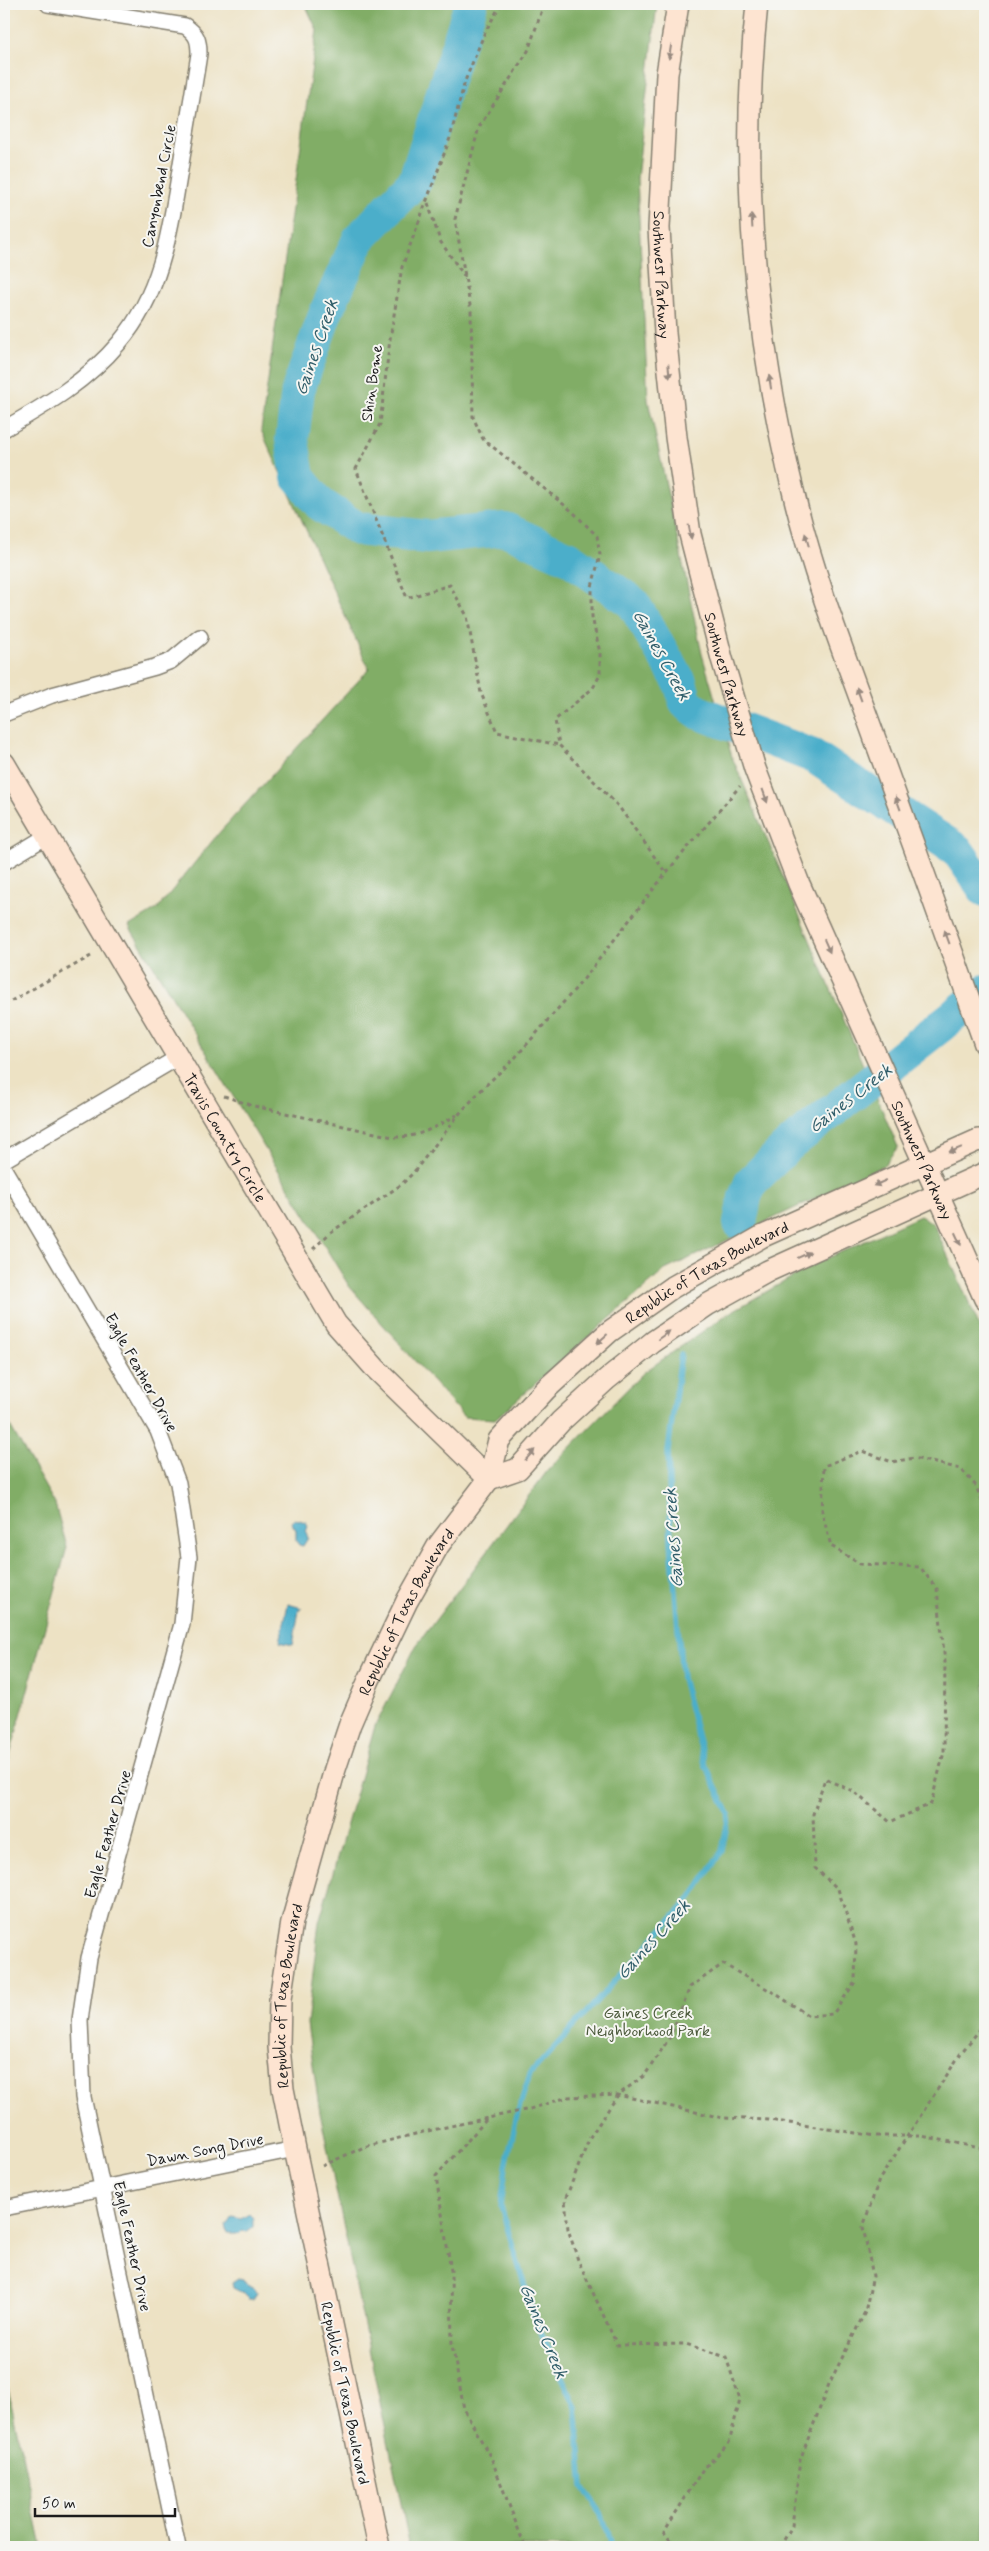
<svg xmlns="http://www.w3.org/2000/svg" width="989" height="2551" viewBox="0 0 989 2551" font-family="Mynerve,sans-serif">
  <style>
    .forest { fill: #81ad66; stroke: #4e6441 }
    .water { fill: #4baeca; stroke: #346573 }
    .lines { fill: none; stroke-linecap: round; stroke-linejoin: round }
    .stream { stroke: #4baeca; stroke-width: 5.5 }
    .river { stroke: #4baeca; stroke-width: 34 }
    .street-casing { stroke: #847f70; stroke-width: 18 }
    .secondary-casing { stroke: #847f70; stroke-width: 24 }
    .path { stroke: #847f70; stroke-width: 3; stroke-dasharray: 4 4; stroke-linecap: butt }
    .street { stroke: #fff; stroke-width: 15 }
    .secondary { stroke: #fde4d1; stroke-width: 21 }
    .oneway { fill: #988a80 }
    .labels { text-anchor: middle; stroke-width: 4; stroke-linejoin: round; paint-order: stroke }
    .street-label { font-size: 16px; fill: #1c1c1c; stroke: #f6f6f2 }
    .park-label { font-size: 16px; fill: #4b593b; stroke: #f6f6f2 }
    .water-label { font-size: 18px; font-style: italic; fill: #315e6a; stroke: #f6f6f2 }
  </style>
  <rect width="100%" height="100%" fill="#f6f6f2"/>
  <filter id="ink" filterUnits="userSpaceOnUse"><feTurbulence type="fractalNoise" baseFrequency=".02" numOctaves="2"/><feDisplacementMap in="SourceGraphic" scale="10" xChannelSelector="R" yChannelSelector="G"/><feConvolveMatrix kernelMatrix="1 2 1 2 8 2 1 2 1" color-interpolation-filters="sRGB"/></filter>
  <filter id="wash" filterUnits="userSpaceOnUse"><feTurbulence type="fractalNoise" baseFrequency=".0096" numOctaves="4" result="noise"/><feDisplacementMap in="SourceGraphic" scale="20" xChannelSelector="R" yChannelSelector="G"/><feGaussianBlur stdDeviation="1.12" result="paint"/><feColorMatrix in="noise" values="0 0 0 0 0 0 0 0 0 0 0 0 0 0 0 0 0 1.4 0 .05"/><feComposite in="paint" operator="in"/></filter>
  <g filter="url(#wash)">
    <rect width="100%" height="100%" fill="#ede2c4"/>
    <g class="forest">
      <path d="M305,4H657L637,178L648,400L702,654L732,757L898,1147L883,1166L665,1270L495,1419L464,1417L349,1286L129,926L157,909L218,834L369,669L261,430L317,30Z"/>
      <path d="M920,1216L933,1223L985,1338V2547H410L320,2113L307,2024L319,1922L375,1726L416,1646L548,1470L643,1373L729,1313L817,1263Z"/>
      <path d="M4,1415L55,1504L67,1547L4,1777Z"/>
      <path d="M4,2380H6L42,2547H4Z"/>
    </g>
    <g class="water">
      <path d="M295,1519L306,1522L308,1526L306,1532L308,1538L303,1546L299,1545L296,1541V1530L291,1522Z"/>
      <path d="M288,1604L302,1608L299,1610L293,1645L280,1642Z"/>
      <path d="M249,2214L253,2218V2227L246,2232L243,2230L239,2233H228L226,2226L232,2217L241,2219Z"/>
      <path d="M238,2278L243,2279L248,2285L255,2289L257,2293L253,2299H248L241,2292L233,2288L232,2282Z"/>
    </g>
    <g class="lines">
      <path class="stream" d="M611,2547L602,2514L583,2487L576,2407L534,2317L501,2207L506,2166L518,2111L530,2074L691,1898L722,1851L729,1814L705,1764L682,1678L671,1542L668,1451L681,1354"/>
      <g class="river">
        <path d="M471,4L415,181L359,239L326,312L298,390L292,440L298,477L320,504L358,529L427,537L505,529L569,558L633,603L680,682L686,703L700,713L813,756L957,850L985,890"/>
        <path d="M740,1223L745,1197L751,1182L788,1146L985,991"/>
      </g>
    </g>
  </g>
  <g filter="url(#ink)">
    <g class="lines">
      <defs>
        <g id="street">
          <path d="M4,429C46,405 87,381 119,343C161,294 170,232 180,170C186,132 193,93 199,54C199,40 197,34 185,26L48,4"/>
          <path d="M4,714L52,695L155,667L171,661L200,637"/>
          <path d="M4,862L47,836"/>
          <path d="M4,1160L177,1058"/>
          <path d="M4,1169L158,1431L178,1483L189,1557L182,1624L89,1958L80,2020L83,2097L178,2547"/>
          <path d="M4,2208L295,2149"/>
        </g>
        <g id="secondary">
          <path id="s1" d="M678,4L667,74L659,228L665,333L676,437L690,534L722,659L755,769L799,884L985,1299"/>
          <path d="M757,4C739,171 755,340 796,503C816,584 847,661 875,739C912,840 949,943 985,1044"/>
          <path id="s2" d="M4,763L336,1324L375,1368L489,1479"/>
          <path d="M489,1479L518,1469L561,1421L607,1379L653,1342L707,1305L768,1271L985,1173"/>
          <path id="s3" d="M379,2547L295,2149L283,2089L279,2047L280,1999L292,1922L335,1769L350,1724L369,1680L407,1601L438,1546L489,1479L499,1440L546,1389L609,1332L673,1287L761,1237L978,1140L985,1141"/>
        </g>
      </defs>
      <use href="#street" class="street-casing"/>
      <use href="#secondary" class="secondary-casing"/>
      <g class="path">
        <path d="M501,4L485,32L465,81L450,138L402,267L390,339L380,424L356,469L407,598L450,585L467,616L481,693L497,732L559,745"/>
        <path d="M544,4L528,51L479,127L455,219L471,311L473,417L483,439L573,512L597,536L600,555L592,587V617L600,653V675L593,688L555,720L559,745L619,807L666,873"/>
        <path d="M428,203L440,241L465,277"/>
        <path d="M4,1005L91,956"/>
        <path d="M224,1096L254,1106L393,1137C419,1138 435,1127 457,1115"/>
        <path d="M313,1249L331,1232L401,1185L413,1173L460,1113L484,1087L514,1059L583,980L666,873L740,786"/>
        <path d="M486,2120L436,2176L451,2271L452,2345L464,2409L492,2460L525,2547"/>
        <path d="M322,2166L364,2147L423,2132L530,2109L568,2097L618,2095L723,2118L769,2120L876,2136H922L985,2149"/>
        <path d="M675,2547L664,2532L703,2469L729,2443L740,2400L726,2357L686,2344L617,2345L578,2260L568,2229L565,2200L590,2137L618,2095L645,2075L670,2037L690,1987L723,1964L776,1994L809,2016L833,2014L855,1982L856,1944L838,1889L815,1868L813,1814L825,1779L853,1791L890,1822L931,1804L944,1752L945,1662L937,1589L920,1567L860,1564L831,1546L822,1512L824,1466L862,1451L892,1462L914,1458L961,1469L976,1486L985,1509"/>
        <path d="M780,2547L792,2526L800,2460L829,2384L865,2312L873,2276L863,2227L879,2180L961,2053L985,2023"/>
      </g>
      <use href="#street" class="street"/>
      <use href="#secondary" class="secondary"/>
    </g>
    <defs><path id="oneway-solid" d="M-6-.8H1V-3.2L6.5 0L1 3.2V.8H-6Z" transform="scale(1.25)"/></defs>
    <g class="oneway">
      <use href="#oneway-solid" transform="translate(670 52) rotate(99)"/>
      <use href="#oneway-solid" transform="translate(752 221) rotate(-93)"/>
      <use href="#oneway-solid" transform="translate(669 371) rotate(84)"/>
      <use href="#oneway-solid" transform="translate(770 382) rotate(-99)"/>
      <use href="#oneway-solid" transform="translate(690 532) rotate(79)"/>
      <use href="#oneway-solid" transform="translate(807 540) rotate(-106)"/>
      <use href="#oneway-solid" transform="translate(859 694) rotate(-110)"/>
      <use href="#oneway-solid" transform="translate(765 796) rotate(70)"/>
      <use href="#oneway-solid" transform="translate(898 803) rotate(-110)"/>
      <use href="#oneway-solid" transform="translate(947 937) rotate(-110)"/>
      <use href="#oneway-solid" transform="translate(827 946) rotate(66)"/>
      <use href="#oneway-solid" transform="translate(955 1150) rotate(157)"/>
      <use href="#oneway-solid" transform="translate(880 1183) rotate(156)"/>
      <use href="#oneway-solid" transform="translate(958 1239) rotate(65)"/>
      <use href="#oneway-solid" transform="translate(804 1255) rotate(-24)"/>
      <use href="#oneway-solid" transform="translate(664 1335) rotate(-35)"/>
      <use href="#oneway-solid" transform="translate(602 1339) rotate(138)"/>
      <use href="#oneway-solid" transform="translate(530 1455) rotate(-48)"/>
    </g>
  </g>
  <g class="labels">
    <g class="street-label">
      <text transform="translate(158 186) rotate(-79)" y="6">Canyonbend Circle</text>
      <text dy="6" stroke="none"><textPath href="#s1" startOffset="272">Southwest Parkway</textPath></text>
      <text transform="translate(371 383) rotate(-82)" y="6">Shin Bome</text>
      <text dy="6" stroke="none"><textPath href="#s1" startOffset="678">Southwest Parkway</textPath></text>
      <text dy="6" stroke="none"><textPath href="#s2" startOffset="435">Travis Country Circle</textPath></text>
      <text dy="6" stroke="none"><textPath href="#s1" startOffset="1202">Southwest Parkway</textPath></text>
      <text dy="6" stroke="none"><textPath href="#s3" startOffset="1435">Republic of Texas Boulevard</textPath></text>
      <text transform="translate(142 1372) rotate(61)" y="6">Eagle Feather Drive</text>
      <text dy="6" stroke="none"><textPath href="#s3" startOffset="968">Republic of Texas Boulevard</textPath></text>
      <text transform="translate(107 1834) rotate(-74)" y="6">Eagle Feather Drive</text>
      <text dy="6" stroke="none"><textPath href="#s3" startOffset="562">Republic of Texas Boulevard</textPath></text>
      <text transform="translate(205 2149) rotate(-11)" y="6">Dawn Song Drive</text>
      <text transform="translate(133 2246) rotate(78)" y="6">Eagle Feather Drive</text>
      <text transform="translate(346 2393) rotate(78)" y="6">Republic of Texas Boulevard</text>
    </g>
    <g class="park-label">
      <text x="648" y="2018">Gaines Creek<tspan x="648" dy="18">Neighborhood Park</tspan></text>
    </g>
    <g class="water-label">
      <text transform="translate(316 347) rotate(-71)" y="6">Gaines Creek</text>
      <text transform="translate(662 655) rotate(61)" y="6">Gaines Creek</text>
      <text transform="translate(850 1098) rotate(-38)" y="6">Gaines Creek</text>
      <text transform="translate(673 1538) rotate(-94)" y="6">Gaines Creek</text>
      <text transform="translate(653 1939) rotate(-48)" y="6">Gaines Creek</text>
      <text transform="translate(544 2331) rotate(68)" y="6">Gaines Creek</text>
    </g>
  </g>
  <rect width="989" height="2551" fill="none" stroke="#f6f6f2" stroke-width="20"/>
  <path d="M35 2508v8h140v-8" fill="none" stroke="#1c1c1c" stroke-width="2.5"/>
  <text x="42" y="2508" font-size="15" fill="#1c1c1c" stroke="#f6f6f2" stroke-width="4" paint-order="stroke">50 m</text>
</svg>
